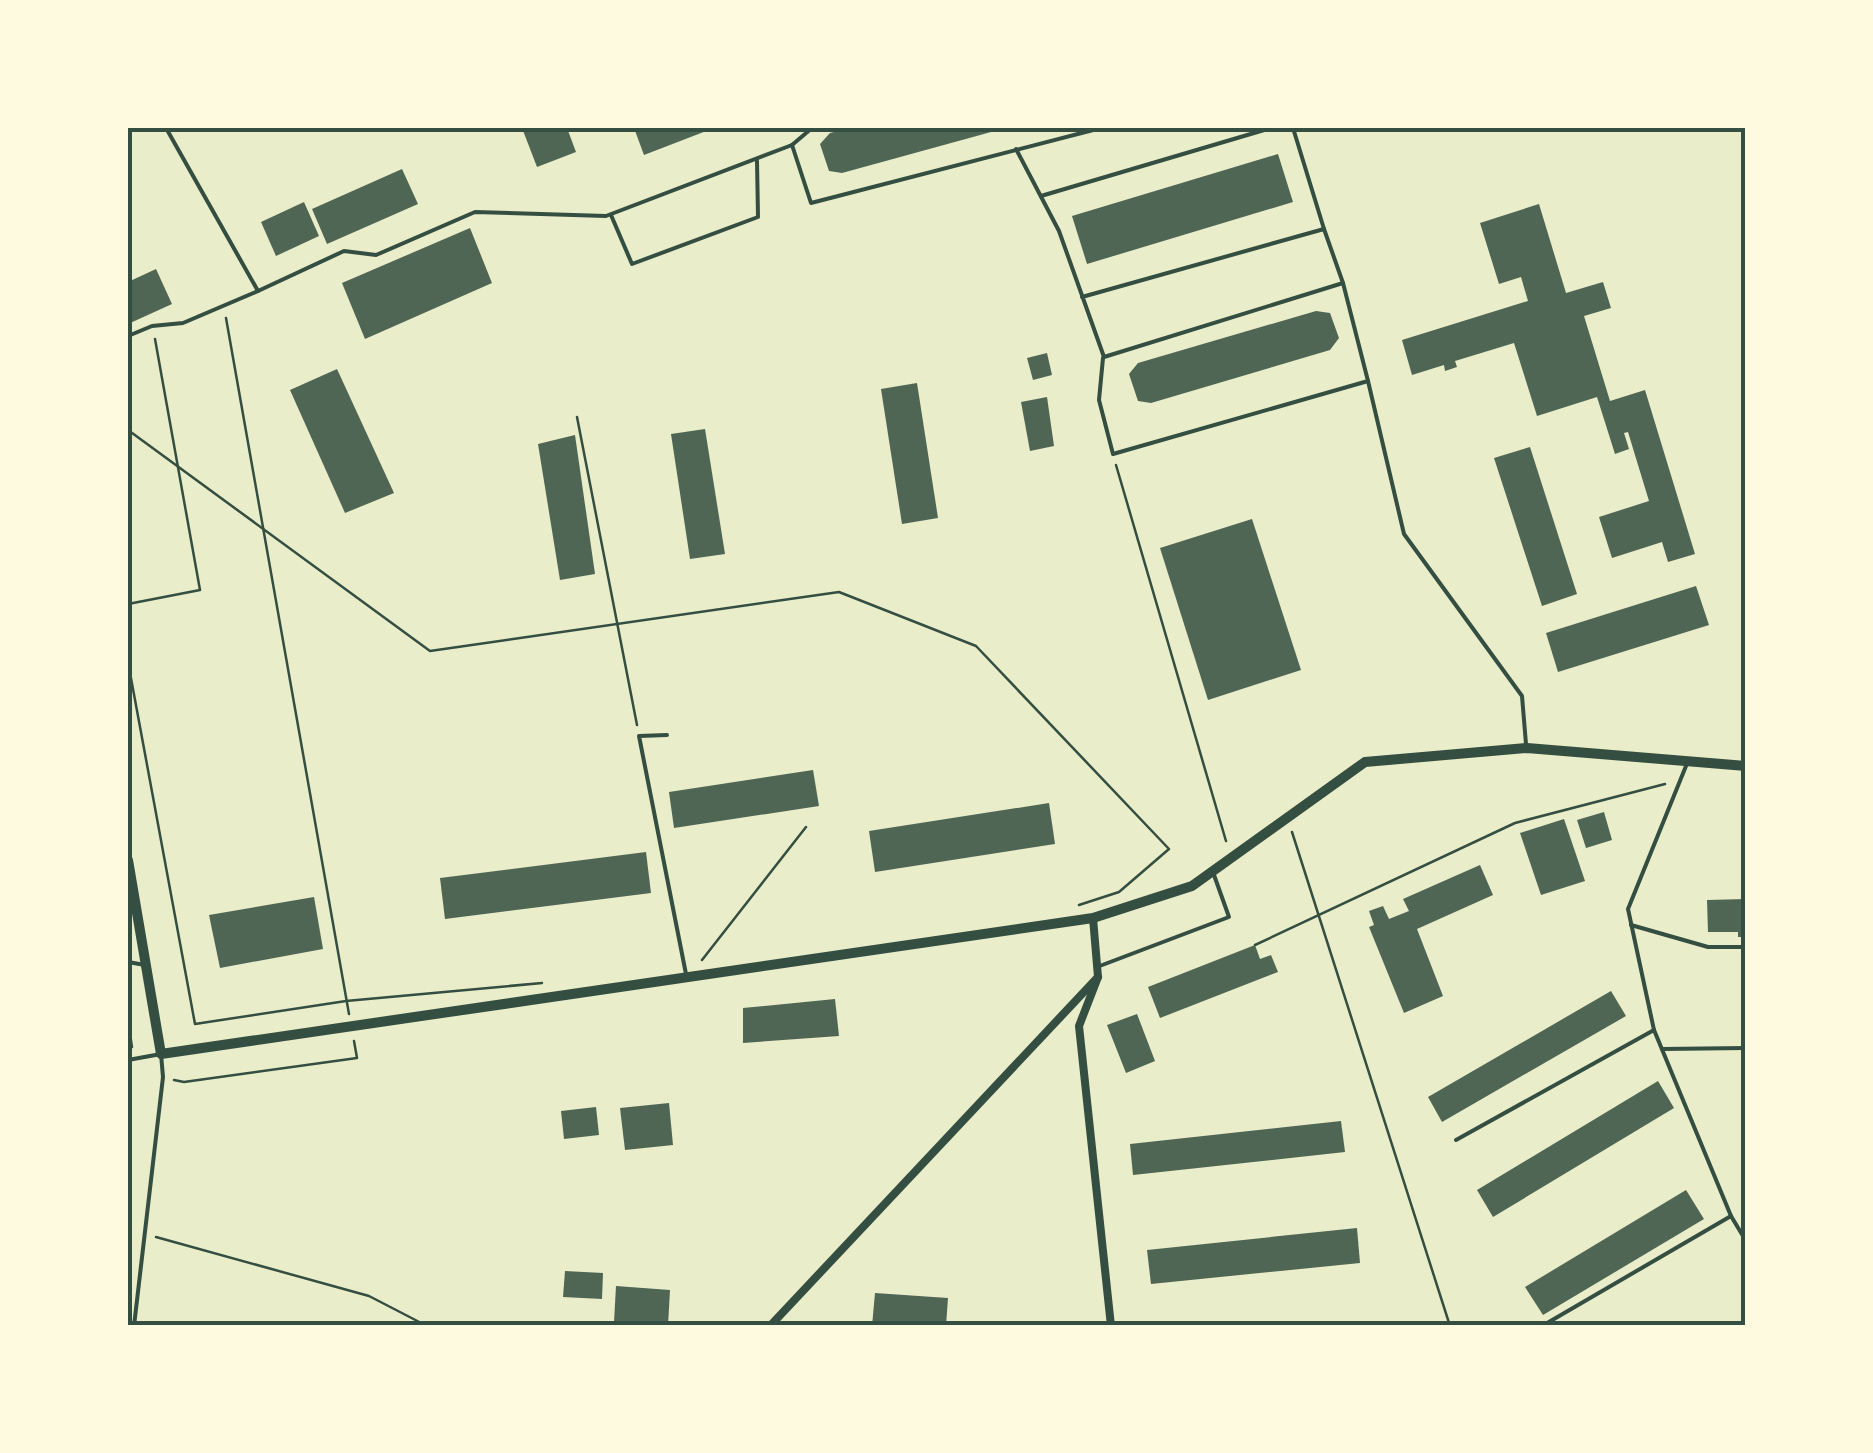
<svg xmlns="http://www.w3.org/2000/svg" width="1873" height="1453" viewBox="0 0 1873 1453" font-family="'IBM Plex Serif',serif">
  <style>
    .building { fill: #4f6655 }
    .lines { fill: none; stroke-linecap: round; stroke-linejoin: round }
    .path { stroke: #344e41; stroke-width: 2.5 }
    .service { stroke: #344e41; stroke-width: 4 }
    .minor { stroke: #344e41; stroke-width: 8 }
    .tertiary { stroke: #344e41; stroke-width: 10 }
    .neatline { fill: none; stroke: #344e41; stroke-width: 4 }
  </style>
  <rect width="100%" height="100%" fill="#e9edc9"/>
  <g class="building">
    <path d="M522,128H567L576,152L537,167Z"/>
    <path d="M634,128H714L644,155Z"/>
    <path d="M850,128H1002V129L842,173L829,171L820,144L830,133Z"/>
    <path d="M1278,154L1293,202L1087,264L1072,216Z"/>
    <path d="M402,169L418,204L327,244L312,209Z"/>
    <path d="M304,202L319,236L276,256L261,222Z"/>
    <path d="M1539,204L1566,293L1603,282L1611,308L1584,316L1610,401L1645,390L1695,554L1668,562L1662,542L1612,558L1599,517L1649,501L1628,432L1624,433L1629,449L1615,454L1597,397L1537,416L1514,343L1455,361L1457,367L1445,371L1444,365L1412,375L1402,340L1528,301L1521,277L1499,284L1480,223Z"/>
    <path d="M470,228L492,283L365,339L342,283Z"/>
    <path d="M156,269L172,304L128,324V282Z"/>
    <path d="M1316,311L1330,313L1339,338L1330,350L1151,403L1138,401L1129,374L1138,363Z"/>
    <path d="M1047,353L1052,375L1033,380L1027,358Z"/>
    <path d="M337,369L394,493L345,513L290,390Z"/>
    <path d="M917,383L938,518L902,524L881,389Z"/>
    <path d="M1047,397L1054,446L1030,451L1021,402Z"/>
    <path d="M705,429L725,554L690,559L671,434Z"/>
    <path d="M575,435L595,574L560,580L538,444Z"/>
    <path d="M1530,447L1577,594L1542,606L1494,458Z"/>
    <path d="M1252,519L1301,670L1208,700L1160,548Z"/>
    <path d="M1696,586L1709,625L1558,672L1546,633Z"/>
    <path d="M813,770L819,806L674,828L669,792Z"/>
    <path d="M1049,803L1055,844L875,872L869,831Z"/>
    <path d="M1604,812L1612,840L1586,848L1577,820Z"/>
    <path d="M1564,819L1585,881L1541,895L1520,833Z"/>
    <path d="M646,852L651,893L445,919L440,878Z"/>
    <path d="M1480,865L1493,895L1417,929L1443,996L1404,1013L1369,927L1374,925L1369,911L1383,906L1389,919L1409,911L1403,899Z"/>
    <path d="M314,897L323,949L220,968L209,915Z"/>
    <path d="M1746,899V937H1738V932H1708L1707,900Z"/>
    <path d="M1255,945L1260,959L1271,955L1278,972L1160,1018L1148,987Z"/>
    <path d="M1611,991L1626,1016L1442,1122L1428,1097Z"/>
    <path d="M835,999L839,1036L743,1043V1008Z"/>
    <path d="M1137,1014L1155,1061L1126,1073L1107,1025Z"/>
    <path d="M1658,1081L1674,1108L1493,1217L1477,1190Z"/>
    <path d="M669,1103L673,1145L625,1150L620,1108Z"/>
    <path d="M596,1107L599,1135L564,1139L561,1111Z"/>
    <path d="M1341,1121L1345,1152L1133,1175L1130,1144Z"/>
    <path d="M1686,1190L1704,1219L1543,1315L1525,1287Z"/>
    <path d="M1357,1228L1360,1263L1151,1284L1147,1250Z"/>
    <path d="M565,1271L603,1273L602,1299L563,1297Z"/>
    <path d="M616,1286L670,1290L668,1326L614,1322Z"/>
    <path d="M875,1293L948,1298L946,1326H872Z"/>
  </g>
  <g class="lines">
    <g class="path">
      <path d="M226,318L349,1014"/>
      <path d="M577,417L637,725"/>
      <path d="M128,430L430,651L839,592L976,646L1169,849L1119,892L1079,905"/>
      <path d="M1116,465L1226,841"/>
      <path d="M128,604L200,590L155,339"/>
      <path d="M128,662L195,1024L346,1001L542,983"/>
      <path d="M1292,832L1450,1326"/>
      <path d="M1255,945L1515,823L1665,784"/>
      <path d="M702,960L806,827"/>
      <path d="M128,1021L132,1047"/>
      <path d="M174,1080L184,1082L357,1058L354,1041"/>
      <path d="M156,1237L369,1296L427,1326"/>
    </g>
    <g class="service">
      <path d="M1293,128L1324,229"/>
      <path d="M792,145L811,203L1101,128"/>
      <path d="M1016,149L1059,231L1104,357L1343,283L1324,229L1082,297"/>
      <path d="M1041,196L1271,128"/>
      <path d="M611,215L632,264L758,217L757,161"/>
      <path d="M258,291L344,251L376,255L475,212L606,216L792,145L812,128"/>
      <path d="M128,336L152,326L183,323L258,291L166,128"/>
      <path d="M1103,358L1099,400L1113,454L1368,381L1343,283"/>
      <path d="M1368,381L1404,534L1522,696L1526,744"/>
      <path d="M667,735L639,736L686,974"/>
      <path d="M1686,766L1628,909L1654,1030L1731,1216L1746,1241"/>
      <path d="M1631,925L1708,947H1746"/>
      <path d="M128,962L145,965"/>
      <path d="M1097,967L1229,917L1214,875"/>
      <path d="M1662,1049L1746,1048"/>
      <path d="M128,1060L161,1054L163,1077L134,1326"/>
      <path d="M1456,1140L1654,1030"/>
      <path d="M1542,1326L1731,1216"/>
    </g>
    <g class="minor">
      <path d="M1745,128L1746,130"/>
      <path d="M1093,918L1098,977L1079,1026L1111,1326"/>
      <path d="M770,1326L1098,977"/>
    </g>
    <path class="tertiary" d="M128,860L161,1054L1093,918L1192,886L1365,762L1527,748L1746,766"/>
  </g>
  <rect width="1873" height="1453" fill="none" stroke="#fefae0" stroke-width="260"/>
  <rect x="130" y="130" width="1613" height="1193" class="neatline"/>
</svg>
